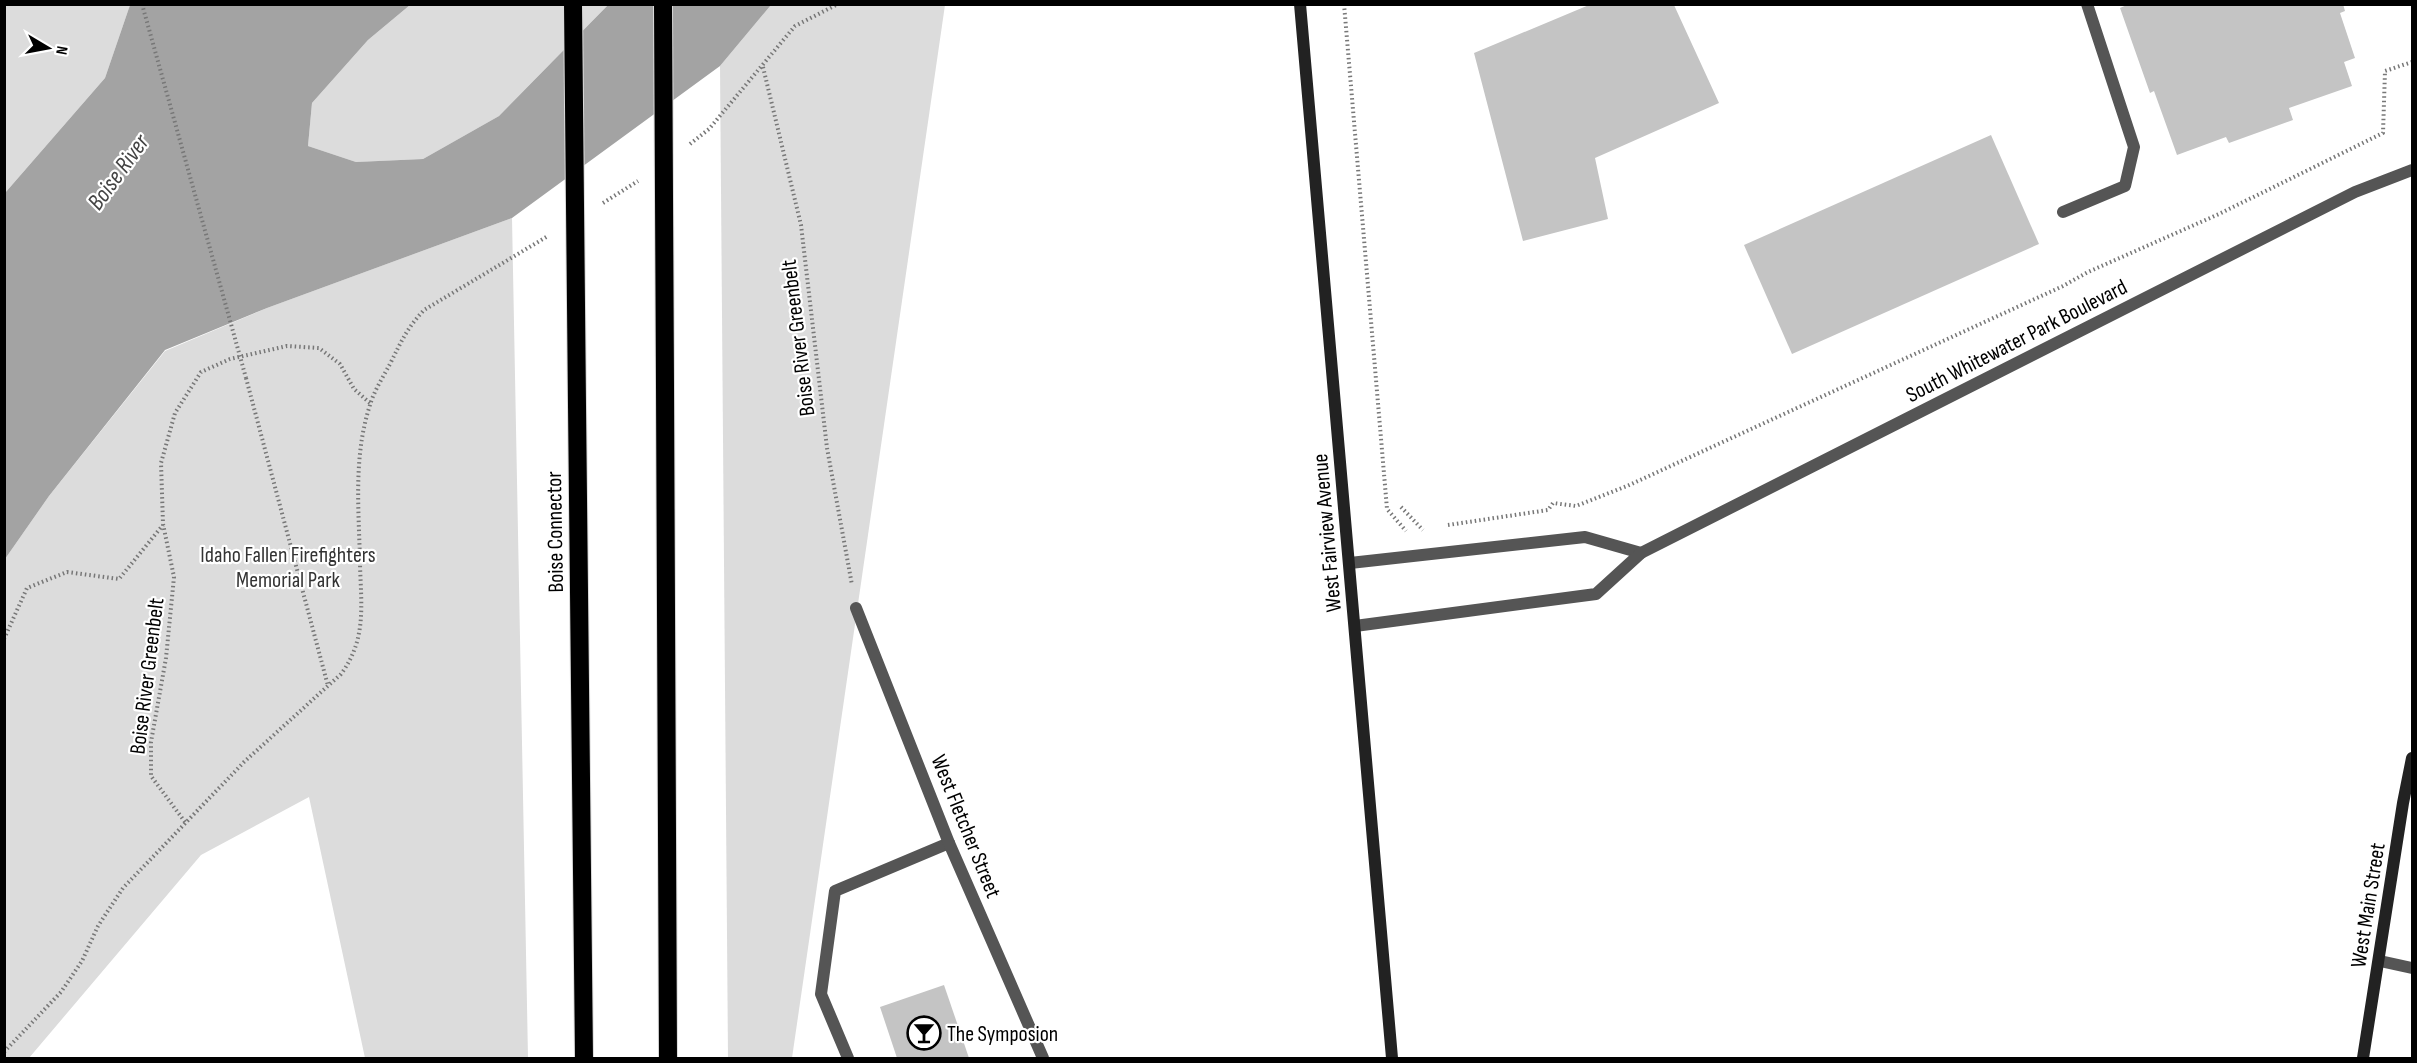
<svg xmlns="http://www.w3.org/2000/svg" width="2417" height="1063" viewBox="0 0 2417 1063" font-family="'Sofia Sans Condensed',sans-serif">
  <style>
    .green { fill: #dcdcdc }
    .water { fill: #a3a3a3 }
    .building { fill: #c4c4c4 }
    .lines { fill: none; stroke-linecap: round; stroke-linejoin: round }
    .motorway-casing { stroke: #dbdbdb; stroke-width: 20 }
    .path { stroke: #777; stroke-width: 4; stroke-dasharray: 1.5 3; stroke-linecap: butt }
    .service { stroke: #555; stroke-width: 12 }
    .minor { stroke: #555; stroke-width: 12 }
    .tertiary { stroke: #555; stroke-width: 12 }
    .secondary { stroke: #222; stroke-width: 12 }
    .motorway { stroke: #000; stroke-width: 18 }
    .motorway-bridge-casing { stroke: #dbdbdb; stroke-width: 20; stroke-linecap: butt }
    .path-bridge { stroke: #777; stroke-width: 4; stroke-dasharray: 1.5 3; stroke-linecap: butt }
    .motorway-bridge { stroke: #000; stroke-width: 18 }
    .labels { text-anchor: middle; stroke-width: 4.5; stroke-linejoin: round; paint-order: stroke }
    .street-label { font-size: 22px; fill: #000; stroke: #fff }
    .park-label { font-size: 22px; fill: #333; stroke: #fff }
    .poi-label { font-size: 22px; fill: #000; stroke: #fff; text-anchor: start }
    .water-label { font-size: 24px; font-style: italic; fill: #444; stroke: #fff }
  </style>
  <rect width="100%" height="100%" fill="#fff"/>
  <g class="green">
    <path d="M5,5H130L105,78L5,193Z"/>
    <path d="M410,5H608L499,116L423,159L356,162L308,146L312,103L368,40Z"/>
    <path d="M771,5H945L792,1058H728L720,66Z"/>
    <path d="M512,218L528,1058H365L309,797L201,855L29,1058H5V559L49,496L165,351L267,308Z"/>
  </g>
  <path class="water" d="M130,5H410L368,40L312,103L308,146L356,162L423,159L499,116L608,5H771L720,66L512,218L267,308L165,350L49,496L5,559V193L105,78Z"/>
  <g class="building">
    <path d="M2129,4H2343L2345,11L2340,13L2355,58L2344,62L2352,86L2289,108L2293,120L2229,143L2226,137L2177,155L2154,91L2150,93L2120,8Z"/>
    <path d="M1589,5H1674L1719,103L1595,158L1608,219L1523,241L1474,53Z"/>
    <path d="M1991,135L2039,244L1792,354L1744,245Z"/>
    <path d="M944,985L969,1058H897L880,1007Z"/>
  </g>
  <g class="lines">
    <defs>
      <g id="motorway">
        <path d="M665,385L668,1058"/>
        <path d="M577,405L584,1058"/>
      </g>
    </defs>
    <use href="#motorway" class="motorway-casing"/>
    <g class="path">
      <path d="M1344,4L1387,509L1406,531"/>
      <path d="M763,67L801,225L827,448L852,585"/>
      <path d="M690,144L709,129L795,26L838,4"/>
      <path d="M603,203L638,181"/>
      <path d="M246,378L328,686"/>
      <path d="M1401,507L1423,530"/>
      <path d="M1448,525L1548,510L1553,503L1576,506L1627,486L2063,286L2088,272L2219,214L2383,133L2385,71L2412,62"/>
      <path d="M4,639L27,588L67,572L119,579L163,525"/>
      <path d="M185,822L151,776V742L166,658L174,577L163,524L161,463L175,413L201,372L230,359L287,346L319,348L340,364L354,389L370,403"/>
      <path d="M4,1052L61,992L82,961L98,926L123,888L244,762L341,674C367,639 361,605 360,564C359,510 353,457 370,405C374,391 383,377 390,364C401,342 407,328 424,310L548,236"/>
    </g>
    <g class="service">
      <path d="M2063,212L2125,186L2134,147L2087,4"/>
      <path d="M2380,961L2412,968"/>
      <path d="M848,1058L821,994L835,891L949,843"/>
    </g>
    <path class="minor" d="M856,608L949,843L1043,1058"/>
    <g class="tertiary">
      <path d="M1350,563L1585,537L1641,553"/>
      <path d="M1355,626L1596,594L1641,553L2355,192L2412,170"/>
    </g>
    <g class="secondary">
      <path d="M1300,4L1392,1058"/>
      <path d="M2363,1058L2403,803L2412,758"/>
    </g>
    <use href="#motorway" class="motorway"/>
    <defs>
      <g id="motorway-bridge">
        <path d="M573,4L577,405"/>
        <path d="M663,4L665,385"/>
      </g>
    </defs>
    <use href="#motorway-bridge" class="motorway-bridge-casing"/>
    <path class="path-bridge" d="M142,4L246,378"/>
    <use href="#motorway-bridge" class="motorway-bridge"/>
  </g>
  <defs>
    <symbol id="bar-ring" viewBox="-11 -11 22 22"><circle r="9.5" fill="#fff" stroke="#000" stroke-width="1.5"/><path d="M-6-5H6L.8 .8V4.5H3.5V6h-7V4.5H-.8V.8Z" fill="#000"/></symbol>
  </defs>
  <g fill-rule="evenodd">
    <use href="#bar-ring" x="905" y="1014" width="38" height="38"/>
  </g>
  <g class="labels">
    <g class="street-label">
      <text transform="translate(797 338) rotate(-97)" y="8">Boise River Greenbelt</text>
      <text transform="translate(2016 340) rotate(-27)" y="8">South Whitewater Park Boulevard</text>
      <text transform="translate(554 532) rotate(-91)" y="8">Boise Connector</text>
      <text transform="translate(1326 533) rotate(-95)" y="8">West Fairview Avenue</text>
      <text transform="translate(146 676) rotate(-83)" y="8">Boise River Greenbelt</text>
      <text transform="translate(967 826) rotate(68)" y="8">West Fletcher Street</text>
      <text transform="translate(2367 905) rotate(-81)" y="8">West Main Street</text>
    </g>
    <g class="park-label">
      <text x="288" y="562">Idaho Fallen Firefighters<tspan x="288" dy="25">Memorial Park</tspan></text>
    </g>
    <g class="poi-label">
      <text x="947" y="1041">The Symposion</text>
    </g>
    <g class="water-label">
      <text transform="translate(118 172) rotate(-54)" y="8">Boise River</text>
    </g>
  </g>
  <rect width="2417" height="1063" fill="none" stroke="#000000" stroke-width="12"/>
  <g transform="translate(48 48) rotate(100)" stroke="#ffffff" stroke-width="4.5" paint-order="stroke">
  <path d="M0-4.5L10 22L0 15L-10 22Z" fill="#000000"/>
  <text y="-9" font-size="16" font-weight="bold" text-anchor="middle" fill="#000000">N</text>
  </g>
</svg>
